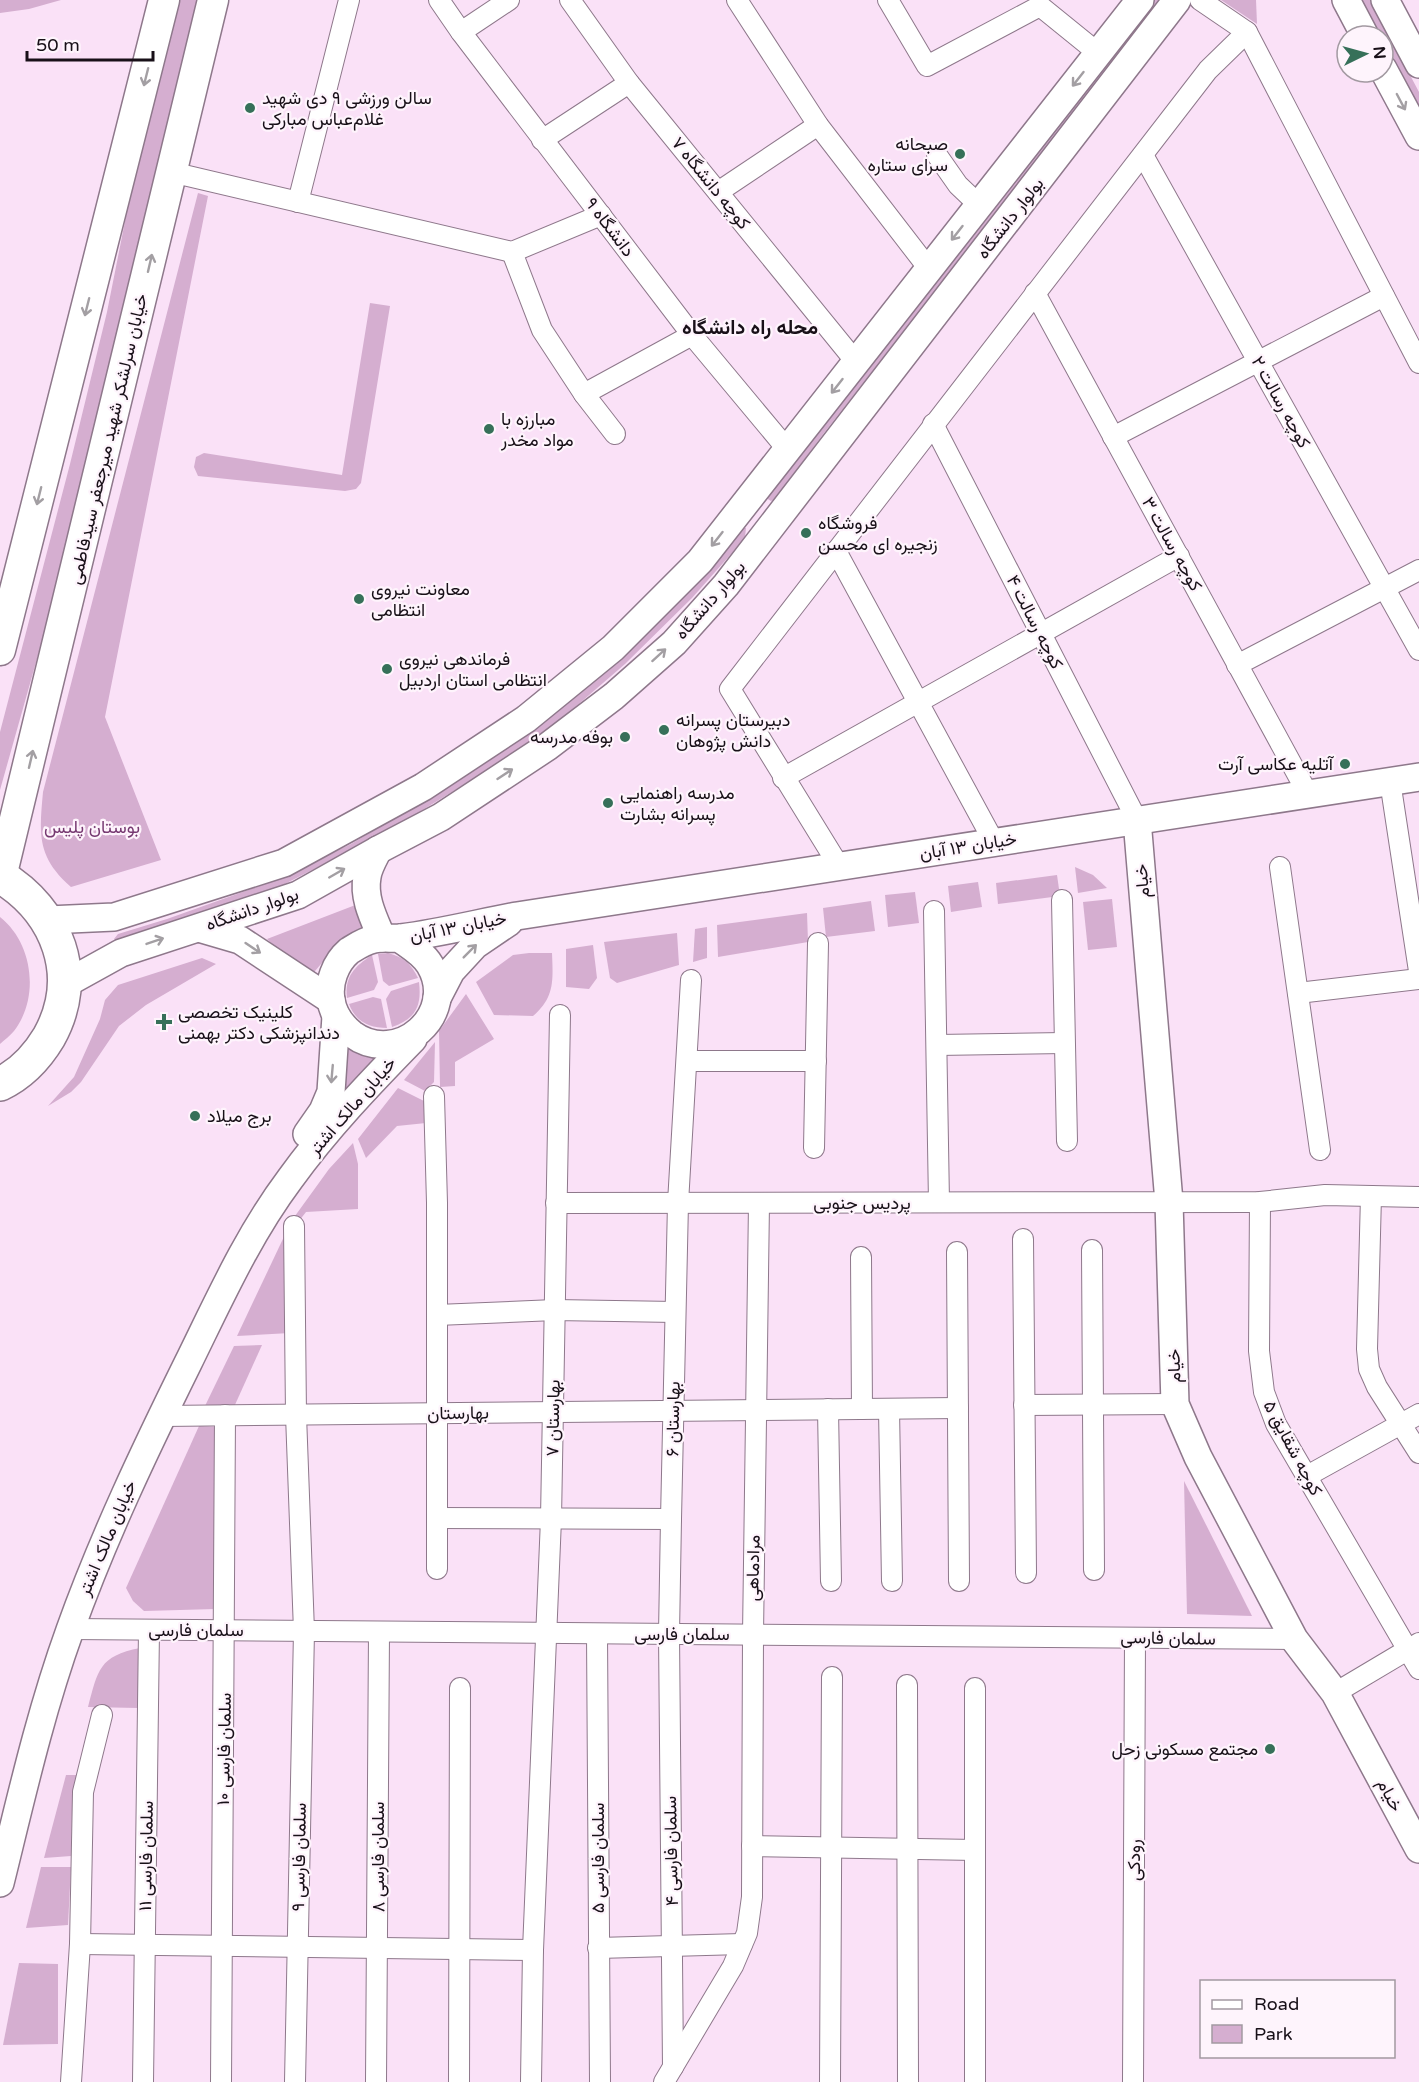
<svg xmlns="http://www.w3.org/2000/svg" width="1419" height="2082" viewBox="0 0 1419 2082" font-family="'Varela Round',Vazirmatn,sans-serif">
  <style>
    .green { fill: #d5aed0 }
    .lines { fill: none; stroke-linecap: round; stroke-linejoin: round }
    .street-casing { stroke: #8e788b; stroke-width: 22 }
    .secondary-casing { stroke: #8e788b; stroke-width: 30 }
    .primary-casing { stroke: #8e788b; stroke-width: 33 }
    .highway-casing { stroke: #8e788b; stroke-width: 36 }
    .street { stroke: #fff; stroke-width: 20 }
    .secondary { stroke: #fff; stroke-width: 27 }
    .primary { stroke: #fff; stroke-width: 30 }
    .highway { stroke: #fff; stroke-width: 33 }
    .oneway { stroke: #a39fa3 }
    .poi-dot { fill: #367059; stroke: #fef4fc; stroke-width: 2 }
    .labels { text-anchor: middle; stroke-width: 4.5; stroke-linejoin: round; paint-order: stroke }
    .poi-label { font-size: 18px; fill: #181018; stroke: #fef4fc; text-anchor: start }
    .street-label { font-size: 18px; fill: #181018; stroke: #fef4fc }
    .park-label { font-size: 18px; fill: #763971; stroke: #fef4fc }
    .neighbourhood-label { font-size: 20px; font-weight: bold; fill: #181018; stroke: #fef4fc }
  </style>
  <rect width="100%" height="100%" fill="#fae1f7"/>
  <g class="green">
    <path d="M0,0H61L29,9L0,13Z"/>
    <path d="M177,0H197L51,609L0,790V732L70,464L107,312L144,126Z"/>
    <path d="M1151,0H1164L824,433L775,499L771,501L766,498Z"/>
    <path d="M1221,0H1256L1257,24Z"/>
    <path d="M1357,0H1370L1419,92V118L1383,49V36H1376Z"/>
    <path d="M198,193L208,196L105,717L161,860L71,887C37,857 39,835 43,792Z"/>
    <path d="M370,303L390,306L361,483L356,489L345,491L198,476L194,467L196,457L204,453L342,475Z"/>
    <path d="M742,527L746,528L745,537L732,553L692,598L625,664L551,728L499,763L390,830L277,888L119,942L114,939L118,934L167,919L279,879L351,844L475,770L534,728Z"/>
    <path d="M1075,867L1093,875L1107,888L1078,893Z"/>
    <path d="M1057,875L1060,896L998,904L996,883Z"/>
    <path d="M978,882L982,907L951,912L948,886Z"/>
    <path d="M915,892L919,923L888,927L885,895Z"/>
    <path d="M1112,899L1117,947L1088,950L1083,902Z"/>
    <path d="M871,901L875,931L826,937L823,908Z"/>
    <path d="M358,904L368,927C344,939 324,958 308,980L267,939Z"/>
    <path d="M807,913L808,942L718,957L717,925Z"/>
    <path d="M0,917C33,943 40,997 14,1031C10,1036 4,1040 0,1044Z"/>
    <path d="M707,927V958L693,962L695,929Z"/>
    <path d="M677,933L679,965L617,983L610,978L604,942Z"/>
    <path d="M593,945L597,978L589,989L566,987V949Z"/>
    <path d="M388,953C404,957 411,964 418,978L389,986L383,981L378,954Z"/>
    <path d="M529,953H552C553,980 555,997 533,1016L494,1015L476,982L513,955Z"/>
    <path d="M372,955L378,982L374,990L347,998C344,977 355,966 372,955Z"/>
    <path d="M202,958L216,964L146,1005L119,1026L81,1082L71,1092L48,1106L74,1077L100,1019L105,1000L118,985Z"/>
    <path d="M419,982C422,1007 415,1019 392,1027L386,999L391,991Z"/>
    <path d="M466,994L494,1039L455,1062V1086L440,1087L439,1031Z"/>
    <path d="M373,997L381,999L387,1028C369,1028 355,1021 349,1004Z"/>
    <path d="M435,1042L434,1082L425,1091L404,1080Z"/>
    <path d="M341,1043L377,1058L341,1101Z"/>
    <path d="M398,1088L428,1103L426,1123L397,1126L366,1158L358,1139Z"/>
    <path d="M353,1143L358,1164V1209L306,1212L299,1221L295,1216L329,1169Z"/>
    <path d="M290,1224V1333L237,1336Z"/>
    <path d="M262,1345L234,1407L204,1408L234,1346Z"/>
    <path d="M199,1426L220,1427L216,1609L144,1611L133,1601L126,1588Z"/>
    <path d="M1184,1481L1252,1616L1187,1614Z"/>
    <path d="M140,1648L138,1708L88,1707C98,1670 99,1656 140,1648Z"/>
    <path d="M66,1775H82L72,1812L71,1856L44,1858Z"/>
    <path d="M41,1867H71L68,1925L26,1928Z"/>
    <path d="M19,1963L58,1964V2044L3,2045Z"/>
  </g>
  <g class="lines">
    <defs>
      <g id="street">
        <path d="M439,0L461,32L692,335L787,449"/>
        <path d="M570,0L629,83L856,362"/>
        <path d="M737,0L818,125L929,269"/>
        <path d="M888,0L927,66L1040,6L1098,53"/>
        <path d="M1200,0L1247,32L1419,363"/>
        <path d="M461,32L509,0"/>
        <path d="M542,140L629,83"/>
        <path d="M937,155L958,185L979,205"/>
        <path d="M1143,155L1419,650"/>
        <path d="M171,172L512,252L601,215"/>
        <path d="M718,192L818,125"/>
        <path d="M298,202L349,0"/>
        <path d="M512,252L542,330L584,394"/>
        <path d="M1035,293L1308,794"/>
        <path d="M933,424L1137,820"/>
        <path d="M615,434L584,394L692,335"/>
        <path d="M1113,437L1384,296"/>
        <path d="M836,551L994,842"/>
        <path d="M1237,665L1419,570"/>
        <path d="M783,778L1179,556"/>
        <path d="M1390,781L1419,971"/>
        <path d="M839,866L730,689L1208,70L1247,32"/>
        <path d="M1280,867L1320,1150"/>
        <path d="M1062,900L1067,1141"/>
        <path d="M934,911L939,1202"/>
        <path d="M1298,993L1419,979"/>
        <path d="M937,1045L1064,1043"/>
        <path d="M687,1061H816"/>
        <path d="M434,1096L437,1203V1569"/>
        <path d="M814,1148L818,943"/>
        <path d="M1371,1196L1367,1349L1369,1369L1377,1387L1419,1453"/>
        <path d="M1260,1202L1259,1351L1264,1392L1276,1424L1419,1669"/>
        <path d="M556,1203L1260,1202L1325,1195L1419,1197"/>
        <path d="M294,1226L296,1415L304,1631L295,2082"/>
        <path d="M1023,1239L1026,1573"/>
        <path d="M1092,1250L1094,1570"/>
        <path d="M957,1252L959,1581"/>
        <path d="M861,1257L862,1409"/>
        <path d="M437,1315L555,1310L675,1312"/>
        <path d="M1024,1405L1175,1404"/>
        <path d="M828,1409L831,1581"/>
        <path d="M889,1409L892,1581"/>
        <path d="M162,1416L958,1408"/>
        <path d="M1307,1476L1419,1414"/>
        <path d="M437,1518L671,1519"/>
        <path d="M70,1629L1294,1639"/>
        <path d="M597,1634L600,2082"/>
        <path d="M907,1685L908,2082"/>
        <path d="M1335,1693L1419,1643"/>
        <path d="M752,1846L975,1850"/>
        <path d="M80,1944L533,1950"/>
        <path d="M598,1948L742,1944"/>
        <path d="M673,2067L669,1634L671,1519L678,1203L691,980"/>
        <path d="M71,2082L80,1944L83,1792L102,1715"/>
        <path d="M143,2082L149,1630"/>
        <path d="M221,2082L225,1415"/>
        <path d="M376,2082L379,1632"/>
        <path d="M459,2082L460,1688"/>
        <path d="M531,2082L533,1950L551,1519L560,1015"/>
        <path d="M664,2082L733,1966L747,1933L752,1897L753,1635L759,1203"/>
        <path d="M830,2082L832,1677"/>
        <path d="M975,2082V1688"/>
        <path d="M1133,2082L1135,1638"/>
      </g>
      <g id="secondary">
        <path d="M1346,0L1365,36"/>
        <path d="M1385,0L1419,64"/>
        <path d="M1383,69L1419,136"/>
        <path d="M1137,820L1169,1202L1175,1404L1198,1457L1294,1639L1335,1693L1419,1849"/>
        <path d="M378,850C374,858 368,868 367,877C363,898 374,919 382,938"/>
        <path d="M48,920L114,917L284,863L423,787L526,719L613,648L700,561L1140,0"/>
        <path d="M199,928L240,940L331,1000"/>
        <path d="M399,938C410,946 423,953 430,965C459,1014 398,1068 352,1034C342,1026 333,1014 331,1000C328,983 335,963 349,951C357,946 364,941 374,939C383,937 392,939 401,938C440,933 479,923 517,916L1419,777"/>
        <path d="M65,984L121,953L298,895L378,850L441,817L547,747L614,696L674,643L726,585L1177,0"/>
        <path d="M437,998L451,971L475,945L509,922"/>
        <path d="M307,1134L323,1111L331,1092L336,1016"/>
        <path d="M0,1883C21,1798 40,1713 70,1630C103,1538 145,1450 188,1363C219,1300 248,1235 290,1179C326,1129 370,1083 413,1039"/>
      </g>
      <g id="primary">
        <path d="M0,650L164,0"/>
        <path d="M1,877L213,0"/>
      </g>
      <path id="highway" d="M0,876C58,911 83,976 49,1037C37,1057 21,1074 0,1084"/>
    </defs>
    <use href="#street" class="street-casing"/>
    <use href="#secondary" class="secondary-casing"/>
    <use href="#primary" class="primary-casing"/>
    <use href="#highway" class="highway-casing"/>
    <use href="#street" class="street"/>
    <use href="#secondary" class="secondary"/>
    <use href="#primary" class="primary"/>
    <use href="#highway" class="highway"/>
  </g>
  <defs><path id="oneway-shaft" d="M-6 0H5M1.5-3L5.5 0L1.5 3" fill="none" stroke-width="1.6" stroke-linecap="round" stroke-linejoin="round" transform="scale(1.5)"/></defs>
  <g class="oneway">
    <use href="#oneway-shaft" transform="translate(146 77) rotate(104)"/>
    <use href="#oneway-shaft" transform="translate(1078 79) rotate(128)"/>
    <use href="#oneway-shaft" transform="translate(1401 102) rotate(62)"/>
    <use href="#oneway-shaft" transform="translate(957 233) rotate(128)"/>
    <use href="#oneway-shaft" transform="translate(150 263) rotate(-77)"/>
    <use href="#oneway-shaft" transform="translate(87 307) rotate(104)"/>
    <use href="#oneway-shaft" transform="translate(837 386) rotate(128)"/>
    <use href="#oneway-shaft" transform="translate(39 496) rotate(104)"/>
    <use href="#oneway-shaft" transform="translate(717 539) rotate(128)"/>
    <use href="#oneway-shaft" transform="translate(659 655) rotate(-42)"/>
    <use href="#oneway-shaft" transform="translate(31 759) rotate(-77)"/>
    <use href="#oneway-shaft" transform="translate(505 774) rotate(-33)"/>
    <use href="#oneway-shaft" transform="translate(337 873) rotate(-30)"/>
    <use href="#oneway-shaft" transform="translate(155 941) rotate(-19)"/>
    <use href="#oneway-shaft" transform="translate(253 948) rotate(34)"/>
    <use href="#oneway-shaft" transform="translate(470 951) rotate(-45)"/>
    <use href="#oneway-shaft" transform="translate(332 1074) rotate(95)"/>
  </g>
  <g class="poi-dot">
    <circle cx="250" cy="108" r="6"/>
    <circle cx="960" cy="154" r="6"/>
    <circle cx="489" cy="429" r="6"/>
    <circle cx="806" cy="533" r="6"/>
    <circle cx="359" cy="599" r="6"/>
    <circle cx="387" cy="669" r="6"/>
    <circle cx="664" cy="730" r="6"/>
    <circle cx="625" cy="737" r="6"/>
    <circle cx="1345" cy="764" r="6"/>
    <circle cx="608" cy="803" r="6"/>
    <path d="M161 1013h6v6h6v6h-6v6h-6v-6h-6v-6h6z"/>
    <circle cx="195" cy="1116" r="6"/>
    <circle cx="1270" cy="1749" r="6"/>
  </g>
  <g class="labels">
    <g class="poi-label">
      <text x="262" y="104">سالن ورزشی ۹ دی شهید<tspan x="262" dy="21">غلام‌عباس مبارکی</tspan></text>
      <text x="948" y="150" text-anchor="end">صبحانه<tspan x="948" dy="21">سرای ستاره</tspan></text>
      <text x="501" y="425">مبارزه با<tspan x="501" dy="21">مواد مخدر</tspan></text>
      <text x="818" y="529">فروشگاه<tspan x="818" dy="21">زنجیره ای محسن</tspan></text>
      <text x="371" y="595">معاونت نیروی<tspan x="371" dy="21">انتظامی</tspan></text>
      <text x="399" y="665">فرماندهی نیروی<tspan x="399" dy="21">انتظامی استان اردبیل</tspan></text>
      <text x="676" y="726">دبیرستان پسرانه<tspan x="676" dy="21">دانش پژوهان</tspan></text>
      <text x="613" y="743" text-anchor="end">بوفه مدرسه</text>
      <text x="1333" y="770" text-anchor="end">آتلیه عکاسی آرت</text>
      <text x="620" y="799">مدرسه راهنمایی<tspan x="620" dy="21">پسرانه بشارت</tspan></text>
      <text x="178" y="1018">کلینیک تخصصی<tspan x="178" dy="21">دندانپزشکی دکتر بهمنی</tspan></text>
      <text x="207" y="1122">برج میلاد</text>
      <text x="1258" y="1755" text-anchor="end">مجتمع مسکونی زحل</text>
    </g>
    <g class="street-label">
      <text transform="translate(711 183) rotate(51)" y="6">کوچه دانشگاه ۷</text>
      <text transform="translate(1010 218) rotate(-52)" y="6">بولوار دانشگاه</text>
      <text transform="translate(610 227) rotate(53)" y="6">دانشگاه ۹</text>
      <text transform="translate(1281 402) rotate(61)" y="6">کوچه رسالت ۲</text>
      <text transform="translate(108 439) rotate(-77)" y="6">خیابان سرلشکر شهید میرجعفر سیدفاطمی</text>
      <text transform="translate(1172 544) rotate(61)" y="6">کوچه رسالت ۳</text>
      <text transform="translate(710 600) rotate(-49)" y="6">بولوار دانشگاه</text>
      <text transform="translate(1035 622) rotate(63)" y="6">کوچه رسالت ۴</text>
      <text transform="translate(968 846) rotate(-9)" y="6">خیابان ۱۳ آبان</text>
      <text transform="translate(1142 881) rotate(-95)" y="6">خیام</text>
      <text transform="translate(252 909) rotate(-19)" y="6">بولوار دانشگاه</text>
      <text transform="translate(458 927) rotate(-11)" y="6">خیابان ۱۳ آبان</text>
      <text transform="translate(352 1106) rotate(-49)" y="6">خیابان مالک اشتر</text>
      <text x="862" y="1209">پردیس جنوبی</text>
      <text transform="translate(1174 1366) rotate(-92)" y="6">خیام</text>
      <text transform="translate(458 1413) rotate(-1)" y="6">بهارستان</text>
      <text transform="translate(553 1418) rotate(-89)" y="6">بهارستان ۷</text>
      <text transform="translate(673 1419) rotate(-89)" y="6">بهارستان ۶</text>
      <text transform="translate(1293 1448) rotate(62)" y="6">کوچه شقایق ۵</text>
      <text transform="translate(107 1538) rotate(-67)" y="6">خیابان مالک اشتر</text>
      <text transform="translate(753 1568) rotate(-89)" y="6">مرادماهی</text>
      <text x="196" y="1636">سلمان فارسی</text>
      <text x="682" y="1640">سلمان فارسی</text>
      <text transform="translate(1168 1638) rotate(1)" y="6">سلمان فارسی</text>
      <text transform="translate(224 1749) rotate(-89)" y="6">سلمان فارسی ۱۰</text>
      <text transform="translate(1390 1795) rotate(62)" y="6">خیام</text>
      <text transform="translate(671 1851) rotate(-91)" y="6">سلمان فارسی ۴</text>
      <text transform="translate(146 1856) rotate(-89)" y="6">سلمان فارسی ۱۱</text>
      <text transform="translate(299 1857) rotate(-89)" y="6">سلمان فارسی ۹</text>
      <text transform="translate(378 1857) rotate(-90)" y="6">سلمان فارسی ۸</text>
      <text transform="translate(598 1858) rotate(-90)" y="6">سلمان فارسی ۵</text>
      <text transform="translate(1134 1860) rotate(-90)" y="6">رودکی</text>
    </g>
    <g class="park-label">
      <text x="92" y="833">بوستان پلیس</text>
    </g>
    <g class="neighbourhood-label">
      <text x="750" y="334">محله راه دانشگاه</text>
    </g>
  </g>
  <rect x="1200" y="1980" width="195" height="78" fill="#fef4fc" stroke="#a299a1" stroke-width="1.5"/>
  <rect x="1212" y="2000" width="30" height="9" fill="#ffffff" stroke="#a299a1" stroke-width="1.5"/>
  <text x="1254" y="2010" font-size="18" fill="#181018">Road</text>
  <rect x="1212" y="2025" width="30" height="18" fill="#d5aed0" stroke="#a299a1" stroke-width="1.5"/>
  <text x="1254" y="2040" font-size="18" fill="#181018">Park</text>
  <g transform="translate(1365 54) rotate(85)"><circle r="28" fill="#fef4fc" stroke="#a299a1" stroke-width="1.5"/>
  <path d="M0-4.5L10 22L0 15L-10 22Z" fill="#367059"/>
  <text y="-9" font-size="16" font-weight="bold" text-anchor="middle" fill="#181018">N</text>
  </g>
  <path d="M27 51v9h126v-9" fill="none" stroke="#181018" stroke-width="3"/>
  <text x="36" y="51" font-size="18" fill="#181018" stroke="#fef4fc" stroke-width="4.5" paint-order="stroke">50 m</text>
</svg>
